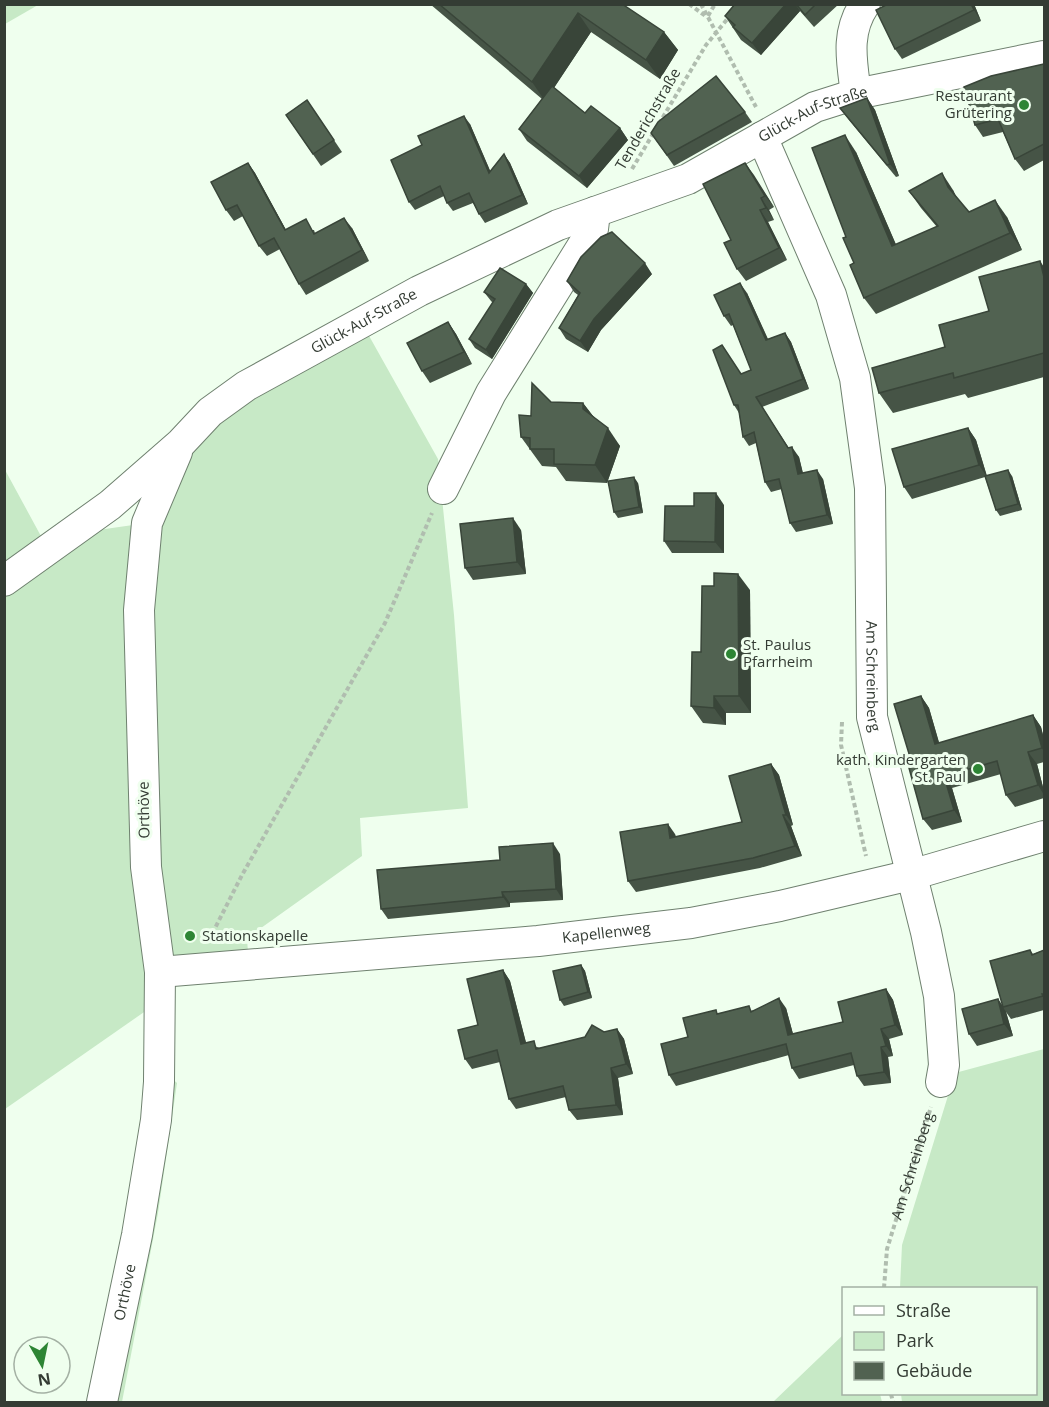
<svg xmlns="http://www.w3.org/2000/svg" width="1049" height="1407" viewBox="0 0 1049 1407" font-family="'Open Sans',sans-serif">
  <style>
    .green { fill: #c7e9c6 }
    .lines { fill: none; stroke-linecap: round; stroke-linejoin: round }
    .street-casing { stroke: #6f816f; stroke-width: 32 }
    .path { stroke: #b0bdaf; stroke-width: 4; stroke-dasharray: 4.5 3; stroke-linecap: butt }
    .street { stroke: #fff; stroke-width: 30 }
    .wall { fill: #465446 }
    .shaded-wall { fill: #394539 }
    .building { fill: #516251; stroke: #394539; stroke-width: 1.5 }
    .poi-dot { fill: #2d8534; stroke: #efffee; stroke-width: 2 }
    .labels { text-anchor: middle; stroke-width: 6; stroke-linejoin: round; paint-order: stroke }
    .poi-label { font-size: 15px; fill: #343c34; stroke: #efffee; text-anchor: end }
    .street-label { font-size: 15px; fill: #343c34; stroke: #efffee }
  </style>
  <rect width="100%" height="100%" fill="#efffee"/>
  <g class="green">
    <path d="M5,4H38V5L5,24Z"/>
    <path d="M368,334L438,459L454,615L468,808L360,818L362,856L247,938L248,953L171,957L155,868L147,609L159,523L191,451L238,406Z"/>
    <path d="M4,468L42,538L133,525L147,1010L5,1109Z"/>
    <path d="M1044,1049V1402H902L901,1394H1036V1288H900L902,1245L955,1073Z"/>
    <path d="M166,1073L177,1083L158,1213L122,1402H110Z"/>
    <path d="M843,1335L844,1394H880L882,1402H773Z"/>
  </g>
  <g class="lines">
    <defs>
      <g id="street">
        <path d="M856,94C852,62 845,33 865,4"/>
        <path id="s2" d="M762,137L831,295L855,378L870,488L872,717L926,932L939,996L944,1065L941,1082"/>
        <path d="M443,489L491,393L593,229L595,212"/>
        <path id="s3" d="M4,581L110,505L181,443L210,412L246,386L419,291L558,225L688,179L815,107L856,94L1044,56"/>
        <path id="s4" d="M160,972L538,941L691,923L780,906L911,875L1044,836"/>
        <path id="s5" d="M102,1402L137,1235L156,1120L159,1082L160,972L146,867L139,610L147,523L177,452"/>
      </g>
    </defs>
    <use href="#street" class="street-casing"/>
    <g class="path">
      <path d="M689,4L707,17"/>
      <path d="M701,4L756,107"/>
      <path d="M708,16L715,4"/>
      <path d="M632,169L706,45L729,17"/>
      <path d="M842,722L841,745L866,856"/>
      <path d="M209,940L242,875L385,623L432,513"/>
      <path id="s1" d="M884,1288L887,1249L931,1107"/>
      <path d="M891,1394L893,1402"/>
    </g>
    <use href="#street" class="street"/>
  </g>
  <g class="wall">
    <path d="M430,4L614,5L664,32L678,50L660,79L591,32L554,88L585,113L620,128L628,140L587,188L527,141L519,129L542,99Z"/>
    <path d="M735,4H839L814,27L800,11L761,55L741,40L725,16Z"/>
    <path d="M888,4H974L981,21L902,59L895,49Z"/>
    <path d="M1044,64V160L1024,171L1015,159L1003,132L983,137L975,125Z"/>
    <path d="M867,98L875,110L899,176L896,177L849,120L840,108Z"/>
    <path d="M307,100L342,152L321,166L286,115Z"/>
    <path d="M745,112L752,122L674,166L651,133Z"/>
    <path d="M470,124L490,171L504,154L510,163L528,204L485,223L479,214L473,203L453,211L447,203L444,196L415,210L409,202Z"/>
    <path d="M856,152L896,245L937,227L921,208L909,191L953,190L957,198L969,212L1007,217L1022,250L876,314L864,298L846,237Z"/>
    <path d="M248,163L255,173L286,230H314L315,233L352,228L369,261L306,295L299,284L280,249L267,256L259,246L243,216L234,221L226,210Z"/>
    <path d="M745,163L774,207L769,210L774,220L768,222L787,260L746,281L737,269L731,240Z"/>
    <path d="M1044,267V377L968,398L965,394L893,413L879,393L945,347L989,311Z"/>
    <path d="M652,274L601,330L588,352L566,339L559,328L578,295L574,292L567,281Z"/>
    <path d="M526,284L533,293L492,359L475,348L469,339L493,303L491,301L484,292Z"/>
    <path d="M747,293L768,339L785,333L791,342L809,389L762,407L789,448L799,457L803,473L823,479L833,524L796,532L790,523L782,489L771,492L765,482L756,443L749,446L743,437L739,413L734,405L722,345L741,374L751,370L733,325L731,326L724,316Z"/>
    <path d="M448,322L456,334L472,364L430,383L422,371Z"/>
    <path d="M551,402L583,403L593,416L620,446L607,483L566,481L556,467L542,466L521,437L531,416Z"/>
    <path d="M968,428L976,440L987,476H1012L1022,510L1000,516L996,510L985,477L912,499L904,487Z"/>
    <path d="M638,483L643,513L618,518L614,512Z"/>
    <path d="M724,505V553H672L664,541Z"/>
    <path d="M521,530L526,574L473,580L465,568Z"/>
    <path d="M750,590L751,713H726V725L703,723L691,706L701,652Z"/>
    <path d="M921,696L929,708L939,743L1033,715L1041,727L1044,739V762L1037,764L1044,791V798L1015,807L1006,795L1001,774L952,788L962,822L932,830L923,819L913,767Z"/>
    <path d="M771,764L779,775L793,825L791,826L802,856L760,868L636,892L628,881L675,834L676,837L742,822Z"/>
    <path d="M560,854L563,900L510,903V907L388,919L381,909Z"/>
    <path d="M1030,950L1033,954L1044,950V1010L1011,1019L1006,1012L1013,1036L977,1046L969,1034L998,999L1003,1006Z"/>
    <path d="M581,965L585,971L592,998L564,1006L560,1000Z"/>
    <path d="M503,970L510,981L526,1043L540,1048L617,1029L624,1039L633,1074L618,1078L623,1115L577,1120L569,1110L566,1097L516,1109L509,1099L500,1062L472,1069L465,1059L478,1025Z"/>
    <path d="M886,989L893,1000L903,1035L889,1039L893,1056L888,1057L891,1083L864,1086L857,1076L854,1065L799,1079L792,1068L789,1055L676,1086L669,1075L719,1013L786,1008L793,1034L843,1022Z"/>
  </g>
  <g class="shaded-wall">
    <path d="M786,4H795L800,11L761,55L752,43Z"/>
    <path d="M971,4H974L981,21L974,10Z"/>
    <path d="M578,13L591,32L545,101L532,82Z"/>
    <path d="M664,32L678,50L660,79L646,60Z"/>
    <path d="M867,98L875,110L899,176L890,164Z"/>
    <path d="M464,116L470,124L495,182L489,173Z"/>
    <path d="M620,128L628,140L587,188L579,176Z"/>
    <path d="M845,135L856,152L904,263L892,246Z"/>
    <path d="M504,154L510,163L528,204L522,195Z"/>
    <path d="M248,163L255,173L292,241L285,230Z"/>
    <path d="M745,163L754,175L774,207L765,196Z"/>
    <path d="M942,173L953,190L959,204L948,187Z"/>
    <path d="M761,198L769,210L774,220L766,208Z"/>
    <path d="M995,200L1007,217L1022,250L1010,233Z"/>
    <path d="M760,210L768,222L787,260L779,248Z"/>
    <path d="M344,218L352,228L369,261L362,250Z"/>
    <path d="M1040,261L1044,267V277Z"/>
    <path d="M645,263L652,274L601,330L588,352L580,341L594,319Z"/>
    <path d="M740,283L747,293L772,349L766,340Z"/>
    <path d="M526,284L533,293L492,359L486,350Z"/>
    <path d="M448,322L456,334L472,364L464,352Z"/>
    <path d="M785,333L791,342L809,389L803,379Z"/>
    <path d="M583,403L596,420L583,409Z"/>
    <path d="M608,428L620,446L607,483L595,465Z"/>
    <path d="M968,428L976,440L987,477L979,465Z"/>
    <path d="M792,447L799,457L805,483L798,474Z"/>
    <path d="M817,470L823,479L833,524L827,515Z"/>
    <path d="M1008,470L1012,476L1022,510L1018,504Z"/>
    <path d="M634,477L638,483L643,513L639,507Z"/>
    <path d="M716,493L724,505V553L715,542Z"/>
    <path d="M513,518L521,530L526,574L517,562Z"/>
    <path d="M738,574L750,590L751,713L739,696Z"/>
    <path d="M714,696L726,713V725L714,708Z"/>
    <path d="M921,696L929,708L943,756L935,744Z"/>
    <path d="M1033,715L1041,727L1044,739V752L1042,748Z"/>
    <path d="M1028,752L1037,764L1044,791V795L1038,785Z"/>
    <path d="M771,764L779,775L793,825L786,815Z"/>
    <path d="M944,776L952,788L962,822L954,810Z"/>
    <path d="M783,815L791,826L802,856L795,846Z"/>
    <path d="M668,824L675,834L678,849L670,838Z"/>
    <path d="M553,843L560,854L563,900L556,889Z"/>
    <path d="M502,892L510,903V907L503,897Z"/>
    <path d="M581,965L585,971L592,998L588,992Z"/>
    <path d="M503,970L510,981L529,1054L521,1044Z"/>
    <path d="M886,989L893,1000L903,1035L895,1025Z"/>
    <path d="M779,998L786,1008L796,1045L788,1035Z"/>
    <path d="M998,999L1006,1012L1013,1036L1004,1024Z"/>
    <path d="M617,1029L624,1039L633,1074L626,1064Z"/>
    <path d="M881,1029L889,1039L893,1056L886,1046Z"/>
    <path d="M881,1047L888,1057L891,1083L884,1072Z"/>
    <path d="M611,1068L618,1078L623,1115L616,1105Z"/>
  </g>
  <g class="building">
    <path d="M439,4H622L664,32L646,60L578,13L532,82Z"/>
    <path d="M735,4H786L752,43L733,27L735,25L725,16Z"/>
    <path d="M796,4H816L805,15Z"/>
    <path d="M888,4H971L974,10L895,49L876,10Z"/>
    <path d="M1044,64V144L1015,159L998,119L975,125L964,87L991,76Z"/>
    <path d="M716,76L745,112L667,155L651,133L658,122Z"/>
    <path d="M552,86L585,113L591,106L620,128L579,176L519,129Z"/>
    <path d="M867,98L890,164L887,165L840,108Z"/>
    <path d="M307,100L334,140L313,154L286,115Z"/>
    <path d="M464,116L489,173L504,154L522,195L479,214L469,193L447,203L440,186L409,202L391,160L422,145L418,136Z"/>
    <path d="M845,135L892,246L938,226L909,191L942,173L948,187L969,212L995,200L1010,233L864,298L850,265L854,263L843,238L846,237L812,148Z"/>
    <path d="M248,163L285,230L306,219L314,234L344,218L362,250L299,284L274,238L259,246L237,205L226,210L211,182Z"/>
    <path d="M745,163L765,196L761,198L766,208L760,210L779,248L737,269L724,243L731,240L703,184Z"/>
    <path d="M612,232L645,263L594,319L580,341L559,328L580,293L567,281L581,257L601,237Z"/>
    <path d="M1040,261L1044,277V353L954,378L953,373L879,393L872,368L945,347L939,325L989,311L979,277Z"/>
    <path d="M500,268L526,284L486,350L469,339L495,299L484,292Z"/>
    <path d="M740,283L766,340L785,333L803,379L756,397L788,448L792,447L798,474L817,470L827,515L790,523L779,479L765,482L754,432L743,437L738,405H734L713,350L722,345L741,374L751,370L729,314L724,316L714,295Z"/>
    <path d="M448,322L464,352L422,371L407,343Z"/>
    <path d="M532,383L551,402L583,403V409L608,428L595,465L554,464V449H530V438L521,437L519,415L531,416Z"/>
    <path d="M968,428L979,465L904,487L892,449Z"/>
    <path d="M1008,470L1018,504L996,510L985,476Z"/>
    <path d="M634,477L639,507L614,512L608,481Z"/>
    <path d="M694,493H716L715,542L664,541L665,506H694Z"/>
    <path d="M513,518L517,562L465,568L460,524Z"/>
    <path d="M714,573L738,574L739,696H714V708L691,706L692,652H701L702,586H714Z"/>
    <path d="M921,696L935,744L1033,715L1042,748L1028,752L1038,785L1006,795L997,761L944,776L954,810L923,819L909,768L913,767L894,704Z"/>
    <path d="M771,764L786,815H783L795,846L753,858L628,881L620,832L668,824L670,838L742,822L729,776Z"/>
    <path d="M553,843L556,889L502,892L503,897L381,909L377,870L500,860L499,847Z"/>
    <path d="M1030,950L1032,955L1044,950V994H1042L1043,996L1003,1007L990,961Z"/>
    <path d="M581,965L588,992L560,1000L553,971Z"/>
    <path d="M503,970L521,1044L534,1041L536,1049L585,1037L592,1025L604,1032L617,1029L626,1064L611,1068L616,1105L569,1110L563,1086L509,1099L497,1050L465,1059L458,1030L478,1025L467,979Z"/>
    <path d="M886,989L895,1025L881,1029L886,1046L881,1047L884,1072L857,1076L851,1053L792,1068L786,1044L669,1075L661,1044L688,1037L683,1018L716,1010L717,1014L749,1006L751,1012L779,998L788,1035L843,1022L838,1002Z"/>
    <path d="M998,999L1004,1024L969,1034L962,1009Z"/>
  </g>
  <g class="poi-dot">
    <circle cx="1024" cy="105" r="6"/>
    <circle cx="731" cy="654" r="6"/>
    <circle cx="978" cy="769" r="6"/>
    <circle cx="190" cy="936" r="6"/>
  </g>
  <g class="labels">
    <g class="poi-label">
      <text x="1012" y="101">Restaurant<tspan x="1012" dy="17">Grütering</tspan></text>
      <text x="743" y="650" text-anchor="start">St. Paulus<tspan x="743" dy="17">Pfarrheim</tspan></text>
      <text x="966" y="765">kath. Kindergarten<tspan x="966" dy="17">St. Paul</tspan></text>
      <text x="202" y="941" text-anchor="start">Stationskapelle</text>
    </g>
    <g class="street-label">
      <text dy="5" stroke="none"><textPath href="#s3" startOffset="942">Glück-Auf-Straße</textPath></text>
      <text transform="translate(648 119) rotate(-60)" y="5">Tenderichstraße</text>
      <text dy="5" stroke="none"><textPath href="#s3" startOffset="446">Glück-Auf-Straße</textPath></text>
      <text dy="5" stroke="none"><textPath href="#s2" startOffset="558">Am Schreinberg</textPath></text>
      <text transform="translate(144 810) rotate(-91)" y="5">Orthöve</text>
      <text dy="5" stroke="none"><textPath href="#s4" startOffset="448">Kapellenweg</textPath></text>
      <text dy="5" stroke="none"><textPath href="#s1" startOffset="126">Am Schreinberg</textPath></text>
      <text dy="5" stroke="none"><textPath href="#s5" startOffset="112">Orthöve</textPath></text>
    </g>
  </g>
  <rect width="1049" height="1407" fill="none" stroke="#343c34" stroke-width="12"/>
  <rect x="842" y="1287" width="195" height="108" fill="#efffee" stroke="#a4b1a4" stroke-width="1.5"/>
  <rect x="854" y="1306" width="30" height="9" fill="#ffffff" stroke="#a4b1a4" stroke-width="1.5"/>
  <text x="896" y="1317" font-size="18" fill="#343c34">Straße</text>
  <rect x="854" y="1332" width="30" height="18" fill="#c7e9c6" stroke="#a4b1a4" stroke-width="1.5"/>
  <text x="896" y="1347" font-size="18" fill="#343c34">Park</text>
  <rect x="854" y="1362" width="30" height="18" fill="#516251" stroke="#a4b1a4" stroke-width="1.5"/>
  <text x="896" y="1377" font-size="18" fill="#343c34">Gebäude</text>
  <g transform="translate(42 1365) rotate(171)"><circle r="28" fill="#efffee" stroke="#a4b1a4" stroke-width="1.5"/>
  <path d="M0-4.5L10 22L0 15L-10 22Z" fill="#2d8534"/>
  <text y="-9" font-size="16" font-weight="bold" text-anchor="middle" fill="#343c34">N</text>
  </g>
</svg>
